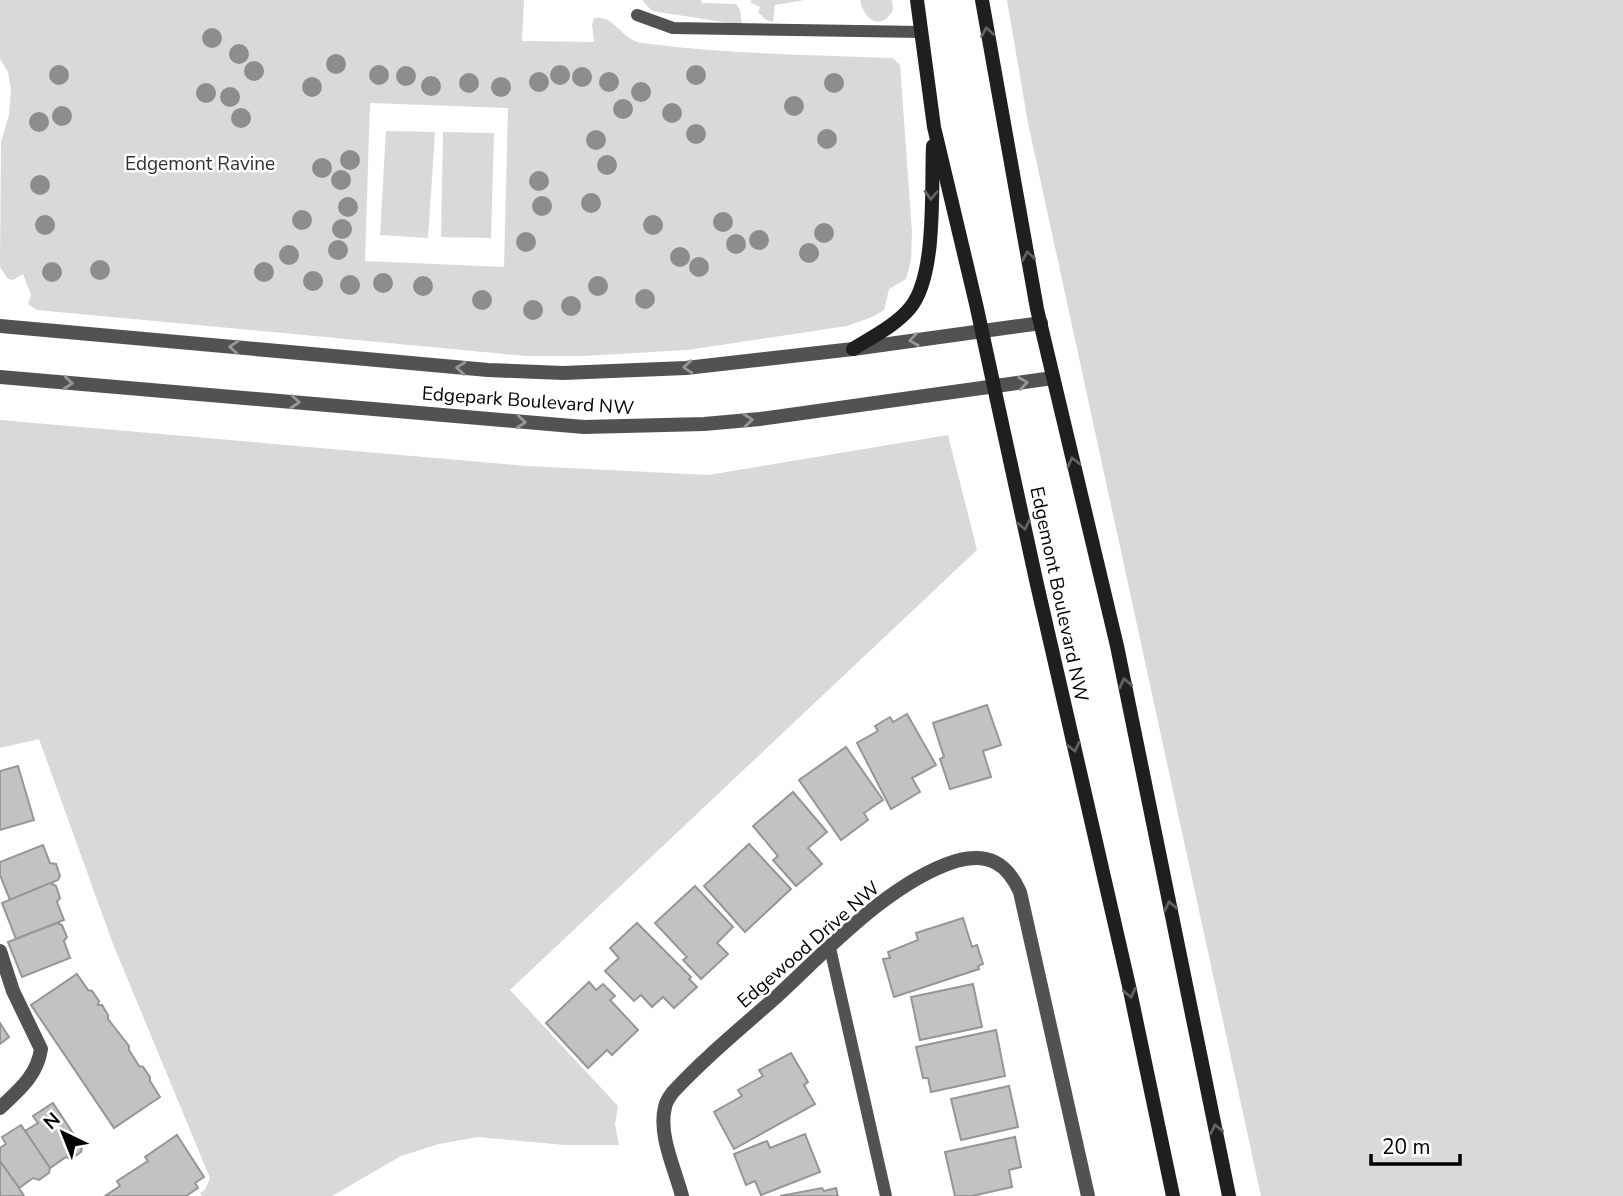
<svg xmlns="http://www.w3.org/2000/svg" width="1623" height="1196" viewBox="0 0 1623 1196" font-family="'Nunito Sans',sans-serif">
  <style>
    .green { fill: #d9d9d9; fill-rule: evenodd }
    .building { fill: #c2c2c2; stroke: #969696; stroke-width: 2 }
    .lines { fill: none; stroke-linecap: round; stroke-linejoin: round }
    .service { stroke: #525252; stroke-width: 12 }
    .minor { stroke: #525252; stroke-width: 14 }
    .tertiary { stroke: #525252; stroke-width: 14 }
    .secondary { stroke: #1f1f1f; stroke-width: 14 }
    .tree { fill: #8d8d8d }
    .oneway { stroke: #626262 }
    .oneway2 { stroke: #979797 }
    .labels { text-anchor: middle; stroke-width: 5; stroke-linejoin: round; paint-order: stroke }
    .park-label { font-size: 19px; fill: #303030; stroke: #fff }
    .street-label { font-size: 19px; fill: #000; stroke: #fff }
  </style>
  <rect width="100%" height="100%" fill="#fff"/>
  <g class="green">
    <path d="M0,0H524L522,41L594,42L592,25L594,18C613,15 619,34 635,41C639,43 646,43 650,44C730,54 812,55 893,58L900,65L912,232L911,261L906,279L889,289L884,310L872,317L847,326L687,350L582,356H527L37,310L28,304L31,295L23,274L13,280L8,279L0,267L1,142L9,115L11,89L8,72L0,59ZM370,103L508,108L504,267L365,261Z"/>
    <path d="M642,0H701L702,3L736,4L740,10L742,25L652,11Z"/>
    <path d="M752,0H805L775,5L773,22L766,20L758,12L760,7L750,2Z"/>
    <path d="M860,0H892L893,10C880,32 864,20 860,0Z"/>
    <path d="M1007,0H1623V1196H1261L1028,123Z"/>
    <path d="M386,131L435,132L428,238L380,235Z"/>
    <path d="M443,132L494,133L491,238L441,237Z"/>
    <path d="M0,420L527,466L708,475L948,435L977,550L510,990L618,1106L615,1124L619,1145H565L478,1137L439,1144L401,1156L332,1196H202L200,1193L205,1190L210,1178L113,944L39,739L0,748Z"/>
  </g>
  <g class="building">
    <path d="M987,705L1001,745L983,751L991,777L950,789L940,759L944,757L933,723Z"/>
    <path d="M907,714L936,765L912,778L920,792L891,809L857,743L878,731L875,726L890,717L893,722Z"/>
    <path d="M846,747L883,800L864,813L868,820L841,840L799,780Z"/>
    <path d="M18,766L34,820L0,830V771Z"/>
    <path d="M793,792L827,832L808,848L822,864L796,886L773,860L778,856L753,826Z"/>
    <path d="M749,844L791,889L745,932L704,886Z"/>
    <path d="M43,845L50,863L56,864L60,876L58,880L10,900L0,875V862Z"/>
    <path d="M50,883L56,886L60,898L57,902L64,920L16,939L2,903Z"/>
    <path d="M695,886L733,927L717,943L728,954L701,979L683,960L687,957L655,923Z"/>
    <path d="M963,918L972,947L977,945L983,964L978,966L979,969L894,997L883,959L890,958L888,952L918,940L916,933Z"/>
    <path d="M57,923L62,925L67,937L64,941L70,958L22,977L8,942Z"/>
    <path d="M637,923L691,977L689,979L697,987L674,1008L663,997L652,1007L641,995L634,1001L605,971L619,958L610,948Z"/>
    <path d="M77,974L88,990L92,991L99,1001L98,1005H102L108,1015V1019L129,1046V1050L139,1066L143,1067L150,1077V1081L160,1097L114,1128L31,1005Z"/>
    <path d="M589,982L596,990L603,984L615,996L610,1000L638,1030L612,1055L607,1050L588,1068L546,1023Z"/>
    <path d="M973,984L982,1027L920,1040L911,997Z"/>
    <path d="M0,1023L9,1037L0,1044Z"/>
    <path d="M996,1030L1005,1076L931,1092L928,1078H923L916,1047Z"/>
    <path d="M791,1053L808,1082L804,1085L815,1104L734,1149L714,1112L742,1096L738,1090L763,1076L759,1070Z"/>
    <path d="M1009,1086L1018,1127L961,1140L951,1099Z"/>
    <path d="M53,1103L82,1147L81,1152L71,1159L66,1157L50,1168L25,1131L38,1123L33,1116Z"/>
    <path d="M21,1125L50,1168L49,1173L39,1180L33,1178L19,1188L0,1161V1148L6,1144L2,1137Z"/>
    <path d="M805,1134L820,1172L761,1195L755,1181L746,1185L734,1154L767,1141L770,1148Z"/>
    <path d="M177,1135L204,1177L195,1183L198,1188L186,1196H105L120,1186L117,1181L148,1161L145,1157Z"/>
    <path d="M1015,1137L1021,1167L1009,1170L1012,1187L972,1196H955L945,1152Z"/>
    <path d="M0,1161L19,1188L24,1196H0Z"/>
    <path d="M822,1188L824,1191L836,1188L838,1196H780Z"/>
  </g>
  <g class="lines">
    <g class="service">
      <path d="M637,15L673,28L922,32"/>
      <path d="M830,948L886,1196"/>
    </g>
    <g class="minor">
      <path d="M0,951L13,991L41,1049C37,1076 19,1090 0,1108"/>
      <path d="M682,1196C675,1169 658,1135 665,1107C666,1101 670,1096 673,1092C704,1058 740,1029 775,998C825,952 889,882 956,861C988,852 1007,863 1020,892L1088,1196"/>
    </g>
    <g class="tertiary">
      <path d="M0,326L488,370L563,373L686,368L853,349L1041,323"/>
      <path d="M0,377L584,427L704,424L760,419L1053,378"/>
    </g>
    <g class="secondary">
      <path d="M917,0L934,127L976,304L1036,580L1129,986L1173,1196"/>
      <path d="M982,0L1037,309L1117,646L1229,1196"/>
      <path d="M853,349C872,337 895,326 910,308C937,276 931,188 933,146"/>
    </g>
  </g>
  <g class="tree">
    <circle cx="212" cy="38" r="10"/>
    <circle cx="239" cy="54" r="10"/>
    <circle cx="336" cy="64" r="10"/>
    <circle cx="254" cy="71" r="10"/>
    <circle cx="59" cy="75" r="10"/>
    <circle cx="379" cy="75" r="10"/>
    <circle cx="560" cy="75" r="10"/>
    <circle cx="696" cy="75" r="10"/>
    <circle cx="406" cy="76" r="10"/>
    <circle cx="582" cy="77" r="10"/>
    <circle cx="539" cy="82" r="10"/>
    <circle cx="609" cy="82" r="10"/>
    <circle cx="469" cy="83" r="10"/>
    <circle cx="834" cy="83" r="10"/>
    <circle cx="431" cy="86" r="10"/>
    <circle cx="312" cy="87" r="10"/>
    <circle cx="501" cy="87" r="10"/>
    <circle cx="641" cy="92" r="10"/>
    <circle cx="206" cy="93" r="10"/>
    <circle cx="230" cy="97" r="10"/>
    <circle cx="794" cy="106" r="10"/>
    <circle cx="623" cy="109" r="10"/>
    <circle cx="672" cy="113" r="10"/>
    <circle cx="62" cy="116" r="10"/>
    <circle cx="241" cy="118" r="10"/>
    <circle cx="39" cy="122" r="10"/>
    <circle cx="696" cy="134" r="10"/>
    <circle cx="827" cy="139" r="10"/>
    <circle cx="596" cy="140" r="10"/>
    <circle cx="350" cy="160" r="10"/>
    <circle cx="607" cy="165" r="10"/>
    <circle cx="322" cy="168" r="10"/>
    <circle cx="341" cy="180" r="10"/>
    <circle cx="539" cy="181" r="10"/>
    <circle cx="40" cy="185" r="10"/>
    <circle cx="591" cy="203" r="10"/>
    <circle cx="542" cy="206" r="10"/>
    <circle cx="348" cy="207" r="10"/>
    <circle cx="302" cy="220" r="10"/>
    <circle cx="723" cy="222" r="10"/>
    <circle cx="45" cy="225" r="10"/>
    <circle cx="653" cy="225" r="10"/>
    <circle cx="342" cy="229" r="10"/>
    <circle cx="824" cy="233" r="10"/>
    <circle cx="759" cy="240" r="10"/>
    <circle cx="526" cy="242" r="10"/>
    <circle cx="736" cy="244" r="10"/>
    <circle cx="338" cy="250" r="10"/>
    <circle cx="809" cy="253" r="10"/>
    <circle cx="289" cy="255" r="10"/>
    <circle cx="680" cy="257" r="10"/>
    <circle cx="699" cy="267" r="10"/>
    <circle cx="100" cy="270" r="10"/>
    <circle cx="52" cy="272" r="10"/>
    <circle cx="264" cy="272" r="10"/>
    <circle cx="313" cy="281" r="10"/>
    <circle cx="383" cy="283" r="10"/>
    <circle cx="350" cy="285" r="10"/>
    <circle cx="423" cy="286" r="10"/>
    <circle cx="598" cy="286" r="10"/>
    <circle cx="645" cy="299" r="10"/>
    <circle cx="482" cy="300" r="10"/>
    <circle cx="571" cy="306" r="10"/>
    <circle cx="533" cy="310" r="10"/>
  </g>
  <defs><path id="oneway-chevron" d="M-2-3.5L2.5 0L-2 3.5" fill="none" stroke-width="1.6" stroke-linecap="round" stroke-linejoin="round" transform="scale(1.75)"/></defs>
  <g class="oneway">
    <use href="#oneway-chevron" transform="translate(987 32) rotate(-99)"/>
    <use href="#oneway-chevron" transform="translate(931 195) rotate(92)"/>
    <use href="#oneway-chevron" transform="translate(1028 256) rotate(-100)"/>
    <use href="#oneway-chevron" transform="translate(1073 462) rotate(-104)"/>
    <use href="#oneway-chevron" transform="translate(1024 525) rotate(78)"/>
    <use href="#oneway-chevron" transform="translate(1125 683) rotate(-102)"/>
    <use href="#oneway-chevron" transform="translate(1074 747) rotate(77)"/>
    <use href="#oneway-chevron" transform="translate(1170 906) rotate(-102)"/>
    <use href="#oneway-chevron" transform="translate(1130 993) rotate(78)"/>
    <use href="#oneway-chevron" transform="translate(1216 1129) rotate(-102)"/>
  </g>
  <g class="oneway2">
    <use href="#oneway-chevron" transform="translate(914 340) rotate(172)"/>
    <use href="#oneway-chevron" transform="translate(234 347) rotate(-175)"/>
    <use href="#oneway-chevron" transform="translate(688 367) rotate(176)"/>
    <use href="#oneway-chevron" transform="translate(461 368) rotate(-175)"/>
    <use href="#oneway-chevron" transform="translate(68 383) rotate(5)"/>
    <use href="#oneway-chevron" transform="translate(1023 383) rotate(-8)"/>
    <use href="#oneway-chevron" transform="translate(295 402) rotate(5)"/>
    <use href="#oneway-chevron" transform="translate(748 420) rotate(-5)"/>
    <use href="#oneway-chevron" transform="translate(521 422) rotate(5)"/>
  </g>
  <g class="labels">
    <g class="park-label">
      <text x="200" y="170">Edgemont Ravine</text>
    </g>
    <g class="street-label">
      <text transform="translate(528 400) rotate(4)" y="7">Edgepark Boulevard NW</text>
      <text transform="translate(1060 594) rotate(78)" y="7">Edgemont Boulevard NW</text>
      <text transform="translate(808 944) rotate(-41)" y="7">Edgewood Drive NW</text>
    </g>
  </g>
  <g transform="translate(63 1133) rotate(317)" stroke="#ffffff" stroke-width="5" paint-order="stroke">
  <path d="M0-5L12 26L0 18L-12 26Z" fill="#000000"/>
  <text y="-10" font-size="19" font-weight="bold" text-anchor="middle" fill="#000000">N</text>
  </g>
  <path d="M1371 1154v10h89v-10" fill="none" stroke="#000000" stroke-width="3.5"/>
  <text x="1382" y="1154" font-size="21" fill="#000000" stroke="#ffffff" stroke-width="5" paint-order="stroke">20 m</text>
</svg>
